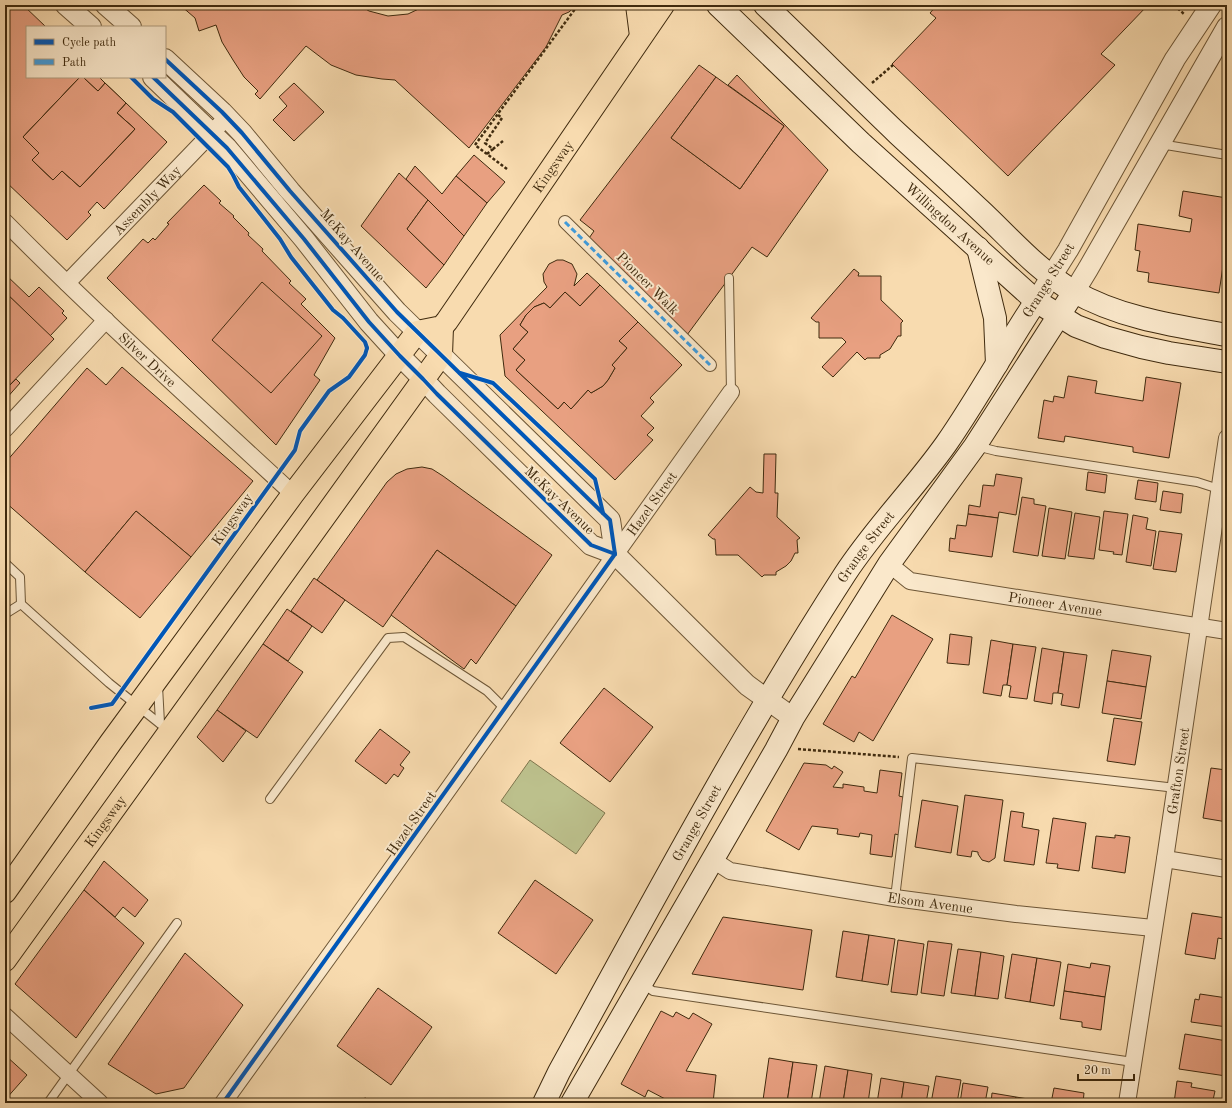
<svg xmlns="http://www.w3.org/2000/svg" width="1232" height="1108" viewBox="0 0 1232 1108" font-family="'Old Standard TT',serif">
  <style>
    .green { fill: #bcc08c; stroke: #7e754d }
    .building { fill: #e8a081; stroke: #3f2a0e }
    .lines { fill: none; stroke-linecap: round; stroke-linejoin: round }
    .service-casing { stroke: #6d5636; stroke-width: 10 }
    .pedestrian-casing { stroke: #6d5636; stroke-width: 14 }
    .minor-casing { stroke: #6d5636; stroke-width: 18 }
    .tertiary-casing { stroke: #6d5636; stroke-width: 22 }
    .secondary-casing { stroke: #3f2a0e; stroke-width: 24 }
    .primary-casing { stroke: #3f2a0e; stroke-width: 24 }
    .path { stroke: #3f2a0e; stroke-width: 2.5; stroke-dasharray: 3 2; stroke-linecap: butt }
    .service { stroke: #fae8cb; stroke-width: 8 }
    .pedestrian { stroke: #fae8cb; stroke-width: 12 }
    .minor { stroke: #fae8cb; stroke-width: 16 }
    .tertiary { stroke: #fae8cb; stroke-width: 20 }
    .secondary { stroke: #fae8cb; stroke-width: 22 }
    .primary { stroke: #f8dbaf; stroke-width: 22 }
    .quiet { stroke: #3f9cde; stroke-width: 3; stroke-dasharray: 6 3; stroke-linecap: butt }
    .cycleway-casing { stroke: #fae8cb; stroke-width: 6 }
    .cycleway { stroke: #0057b8; stroke-width: 4 }
    .labels { text-anchor: middle; stroke-width: 4; stroke-linejoin: round; paint-order: stroke }
    .street-label { font-size: 14px; fill: #3f2a0e; stroke: #fae8cb }
  </style>
  <rect width="100%" height="100%" fill="#f8dbaf"/>
  <filter id="stains"><feTurbulence type="fractalNoise" baseFrequency=".005" numOctaves="4"/><feColorMatrix values="0 0 0 0 .2 0 0 0 0 .09 0 0 0 0 .02 0 0 0 .5 -.17"/></filter>
  <radialGradient id="worn" r=".72"><stop offset=".6" stop-color="#630" stop-opacity="0"/><stop offset="1" stop-color="#630" stop-opacity=".3"/></radialGradient>
  <path class="green" d="M530,760L605,813L576,854L501,801Z"/>
  <g class="building">
    <path d="M5,5H23L46,27H27V77H80L23,137L39,153L32,160L53,180L62,171L80,187L135,129L117,113L126,103L167,142L104,209L97,202L88,212L91,215L67,240L5,181Z"/>
    <path d="M180,5H359L369,11L388,16L408,14L427,5H577L569,12L562,15L546,47L469,148L395,80L382,79L356,75L331,65L306,46L260,99L255,94L258,91L244,77L233,60L222,42L216,25L199,31L195,18Z"/>
    <path d="M937,5H1148L1101,54L1115,65L1008,176L892,64L936,18L930,13Z"/>
    <path d="M699,65L716,77L671,138L740,189L784,126L728,85L737,75L828,170L767,257L752,247L687,335L587,241L594,231L580,220Z"/>
    <path d="M80,77H83L98,91L105,83L126,103L117,113L135,129L80,187L62,171L53,180L32,160L39,153L23,137Z"/>
    <path d="M80,77H83L98,91L105,83L126,103L117,113L135,129L80,187L62,171L53,180L32,160L39,153L23,137Z"/>
    <path d="M83,77H99L105,83L98,91Z"/>
    <path d="M716,77L784,126L740,189L671,138Z"/>
    <path d="M294,83L324,112L294,141L273,120L287,106L279,97Z"/>
    <path d="M474,155L505,182L487,203L456,176Z"/>
    <path d="M415,166L442,194L456,176L487,203L464,236L406,179Z"/>
    <path d="M399,173L428,200L407,229L444,265L426,288L361,226Z"/>
    <path d="M204,185L221,201L219,203L234,216L233,217L249,233L248,235L263,249L262,251L291,281L289,283L306,299L301,304L335,338L314,375L320,380L276,445L107,278L143,239L148,243L153,238L155,240L169,224L167,223Z"/>
    <path d="M1183,191L1227,198V239L1219,293L1148,282L1149,273L1137,271L1140,251L1135,250L1138,224L1190,232L1192,219L1179,216Z"/>
    <path d="M428,200L464,236L444,265L407,229Z"/>
    <path d="M557,260H563L572,264L577,274L574,286L587,273L600,285L580,306L565,292L550,308L544,303L534,307L526,315L520,325L528,332L513,349L525,360L516,370L558,409L564,402L571,409L588,390L591,393L603,386L608,380L615,368L612,365L627,348L619,341L638,322L682,365L650,398L654,402L641,416L654,428L647,435L653,440L615,480L505,376L500,335L547,287L544,282L543,274L549,264Z"/>
    <path d="M854,269L859,273L858,276H881V300L903,321L901,323V336H898L890,349L880,355V358H867L865,360L857,352L833,377L822,367L846,342L842,338H819V322H816L811,318Z"/>
    <path d="M5,274L29,297L39,287L64,311L62,313L67,318L50,336L5,292Z"/>
    <path d="M262,282L322,336L271,393L212,340Z"/>
    <path d="M600,285L638,322L619,341L627,348L612,365L615,368L608,380L603,386L591,393L588,390L571,409L564,402L558,409L516,370L525,360L513,349L528,332L520,325L526,315L534,307L544,303L550,308L565,292L580,306Z"/>
    <path d="M5,292L54,339L5,390Z"/>
    <path d="M122,367L253,481L191,557L136,511L85,572L5,502V463L87,368L106,385Z"/>
    <path d="M1068,376L1097,381L1095,393L1143,401L1146,377L1181,383L1169,458L1133,452V447L1065,436L1064,442L1038,438L1044,400L1053,402L1054,396L1064,398Z"/>
    <path d="M16,379L20,383L5,400V390Z"/>
    <path d="M764,454H776L775,493H778L777,517L800,538L797,540L798,553H795L791,561L786,566L776,572V575H764L762,577L738,555H716L715,539H713L708,535L750,487L756,492L763,493Z"/>
    <path d="M422,467L432,469L443,476L552,555L516,606L437,550L383,627L317,580L387,482L396,474L407,469Z"/>
    <path d="M1088,472L1107,475L1105,493L1086,490Z"/>
    <path d="M996,474L1022,478L1016,515L999,512L998,518L968,514L969,505L980,507L983,485L994,486Z"/>
    <path d="M1138,480L1158,483L1156,502L1135,499Z"/>
    <path d="M1163,491L1183,494L1181,513L1160,510Z"/>
    <path d="M1022,497L1034,499V504L1046,506L1038,556L1013,552Z"/>
    <path d="M1049,508L1072,512L1065,559L1042,556Z"/>
    <path d="M136,511L191,557L140,618L85,572Z"/>
    <path d="M1104,511L1128,514L1122,555L1113,554L1114,552L1099,550Z"/>
    <path d="M1075,513L1100,517L1094,559L1068,556Z"/>
    <path d="M968,514L998,518L992,557L949,551L950,538L955,539L957,525L966,526Z"/>
    <path d="M1133,515L1148,518L1146,529L1156,531L1151,566L1126,562Z"/>
    <path d="M1159,531L1182,534L1176,572L1153,569Z"/>
    <path d="M437,550L516,606L476,664L471,659L464,669L391,615Z"/>
    <path d="M314,578L345,600L322,633L291,611Z"/>
    <path d="M287,609L312,626L288,661L263,644Z"/>
    <path d="M892,615L933,639L873,741L859,732L854,742L823,724L852,676L855,678Z"/>
    <path d="M950,634L972,637L969,665L947,663Z"/>
    <path d="M991,640L1013,644L1007,685H1003L1001,696L983,693Z"/>
    <path d="M263,644L303,672L257,738L217,710Z"/>
    <path d="M1013,644L1036,647L1027,699L1009,697L1011,686L1007,685Z"/>
    <path d="M1042,648L1064,652L1058,693H1053L1052,704L1034,701Z"/>
    <path d="M1112,650L1151,656L1146,687L1107,681Z"/>
    <path d="M1064,652L1087,655L1079,708L1061,705L1063,694L1058,693Z"/>
    <path d="M1107,681L1146,687L1141,719L1102,713Z"/>
    <path d="M604,688L653,727L610,782L560,743Z"/>
    <path d="M217,710L246,731L223,762L197,737Z"/>
    <path d="M1114,718L1142,722L1135,765L1107,761Z"/>
    <path d="M380,729L410,752L400,765L404,768L398,777L394,774L386,784L355,761Z"/>
    <path d="M804,763L826,765L832,769L834,766L843,772L833,787L843,788V784L864,787V791L877,793L880,770L902,773L899,796L903,797L899,835L895,834L892,857L870,854L872,835L860,833L859,837L837,834L838,829L812,826L799,850L766,831Z"/>
    <path d="M1211,768L1226,770L1227,822L1203,818Z"/>
    <path d="M965,795L1003,800L995,858L989,862L982,860L978,854V852L972,851L971,857L957,855Z"/>
    <path d="M922,800L958,806L951,853L915,847Z"/>
    <path d="M1011,811L1024,813L1022,827L1039,830L1034,865L1004,861Z"/>
    <path d="M1053,818L1086,823L1079,871L1057,868L1058,864L1046,863Z"/>
    <path d="M1115,835L1130,837L1125,873L1092,868L1096,836L1115,838Z"/>
    <path d="M104,861L148,900L135,917L123,907L115,917L84,890Z"/>
    <path d="M535,880L593,920L556,974L498,933Z"/>
    <path d="M84,890L144,943L76,1038L15,984Z"/>
    <path d="M1192,913L1226,918L1223,939L1218,938L1215,959L1185,954Z"/>
    <path d="M723,917L812,930L803,990L692,974Z"/>
    <path d="M1226,918H1227V939H1223Z"/>
    <path d="M843,931L869,935L862,981L836,977Z"/>
    <path d="M869,935L895,939L888,985L862,981Z"/>
    <path d="M898,940L924,944L917,995L891,992Z"/>
    <path d="M928,941L952,944L944,996L921,993Z"/>
    <path d="M958,949L981,952L975,996L951,993Z"/>
    <path d="M981,952L1004,956L998,999L975,996Z"/>
    <path d="M185,953L243,1005L184,1088L156,1094L108,1064Z"/>
    <path d="M1012,954L1037,958L1030,1002L1005,998Z"/>
    <path d="M1037,958L1061,962L1054,1006L1030,1002Z"/>
    <path d="M1091,963L1110,966L1105,997L1064,991L1068,964L1090,968Z"/>
    <path d="M378,988L432,1027L391,1085L337,1046Z"/>
    <path d="M1064,991L1105,997L1101,1030L1082,1027V1022L1060,1019Z"/>
    <path d="M1200,994L1227,998L1225,1008L1227,1009V1027L1191,1022L1195,999L1199,1000Z"/>
    <path d="M661,1011L673,1017L676,1012L689,1019L693,1013L712,1024L686,1071L716,1075L713,1103H683L669,1101L648,1090L645,1097L621,1084Z"/>
    <path d="M1185,1034L1227,1041L1226,1076L1179,1069Z"/>
    <path d="M5,1055L27,1075L5,1100Z"/>
    <path d="M769,1058L793,1062L787,1103L763,1100Z"/>
    <path d="M793,1062L817,1065L811,1103H787Z"/>
    <path d="M825,1066L848,1070L843,1103H819Z"/>
    <path d="M848,1070L872,1074L868,1103H843Z"/>
    <path d="M936,1076L961,1080L957,1103H931Z"/>
    <path d="M881,1078L904,1082L901,1103H877Z"/>
    <path d="M1177,1081L1192,1083L1191,1087L1215,1091L1213,1100L1221,1101V1103H1174Z"/>
    <path d="M904,1082L929,1086L926,1103H901Z"/>
    <path d="M963,1083L988,1087L985,1103H960Z"/>
    <path d="M1054,1088L1084,1093L1083,1103H1051Z"/>
    <path d="M992,1093L1016,1097L1015,1103H991Z"/>
    <path d="M1016,1097L1040,1101V1103H1015Z"/>
  </g>
  <g class="lines">
    <defs>
      <g id="service">
        <path d="M1160,144L1227,155"/>
        <path d="M729,278L731,392"/>
        <path d="M976,446L996,451L1197,482L1222,490"/>
        <path d="M5,563L20,577L21,604L109,683L169,731"/>
        <path d="M5,614L21,604"/>
        <path d="M158,686L160,723"/>
        <path d="M270,799L388,638L404,637L487,691L505,709"/>
        <path d="M895,898L912,758L1176,788"/>
        <path d="M642,984L653,991L1133,1062"/>
        <path d="M48,1103L177,923"/>
      </g>
      <path id="pedestrian" d="M565,222L710,365"/>
      <g id="minor">
        <path id="s1" d="M5,222C98,316 196,404 293,494"/>
        <path id="s2" d="M67,283L227,117"/>
        <path d="M5,429L106,320"/>
        <path id="s3" d="M889,564L910,581L1227,631"/>
        <path d="M1165,859L1227,869"/>
        <path id="s4" d="M713,860L730,871L895,898L1016,914L1153,928"/>
        <path d="M5,1016L100,1103"/>
        <path id="s5" d="M223,1103L353,923L731,392"/>
        <path id="s6" d="M1127,1103L1165,859L1227,438"/>
      </g>
      <g id="tertiary">
        <path d="M66,5L91,27"/>
        <path d="M106,5L131,27"/>
        <path d="M165,59L222,112L242,133L290,191L397,312L610,520L615,554"/>
        <path d="M153,77L227,148L304,239L369,322L400,356L423,379L437,394L591,545L615,554L747,685L793,718"/>
        <path d="M1074,292L1088,269L1227,27"/>
        <path d="M1036,301L1068,250L1175,59L1211,5"/>
      </g>
      <g id="secondary">
        <path id="s7" d="M718,5L861,143L1036,301L1076,326L1105,337L1141,347L1169,353L1227,362"/>
        <path d="M765,5C810,48 853,91 898,134C925,159 953,184 980,210C1010,238 1037,270 1073,291C1119,318 1176,326 1227,335"/>
        <path d="M978,248L995,318L997,364"/>
        <path id="s8" d="M544,1103L559,1072C651,905 741,735 845,574C875,528 914,489 946,444C978,398 1005,348 1036,301"/>
        <path d="M572,1103L776,750L793,718L889,564L975,446L1074,292"/>
      </g>
      <g id="primary">
        <path d="M637,5L641,36"/>
        <path id="s9" d="M5,892L111,742L293,494L417,332L442,327L447,321L663,5"/>
        <path id="s10" d="M5,960L441,355L442,327"/>
      </g>
    </defs>
    <use href="#service" class="service-casing"/>
    <use href="#pedestrian" class="pedestrian-casing"/>
    <use href="#minor" class="minor-casing"/>
    <use href="#tertiary" class="tertiary-casing"/>
    <use href="#secondary" class="secondary-casing"/>
    <use href="#primary" class="primary-casing"/>
    <g class="path">
      <path d="M1174,5L1184,14"/>
      <path d="M872,83L893,65"/>
      <path d="M498,115L502,118L485,143L493,149L503,141"/>
      <path d="M487,154L493,149"/>
      <path d="M507,169L475,145L578,5"/>
      <path d="M798,749L899,757"/>
      <path d="M362,1103L366,1098"/>
    </g>
    <use href="#service" class="service"/>
    <use href="#pedestrian" class="pedestrian"/>
    <use href="#minor" class="minor"/>
    <use href="#tertiary" class="tertiary"/>
    <use href="#secondary" class="secondary"/>
    <use href="#primary" class="primary"/>
    <path class="quiet" d="M565,222L710,365"/>
    <defs>
      <g id="cycleway">
        <path d="M165,59L222,112L242,133L290,191L397,312L610,520L615,554"/>
        <path d="M131,77L153,99L173,112L228,167L233,175L239,187L280,239L291,257L333,310L343,318L365,342L367,348"/>
        <path d="M153,77L227,148L304,239L369,322L400,356L423,379L437,394L591,545L615,554"/>
        <path d="M460,373L493,383L595,479L603,513"/>
        <path d="M91,708L112,704L295,450L300,431L329,391L349,377L365,355L367,348"/>
        <path d="M223,1103L615,554"/>
      </g>
    </defs>
    <use href="#cycleway" class="cycleway-casing"/>
    <use href="#cycleway" class="cycleway"/>
  </g>
  <g class="labels">
    <g class="street-label">
      <text dy="5" stroke="none"><textPath href="#s9" startOffset="916">Kingsway</textPath></text>
      <text dy="5" stroke="none"><textPath href="#s2" startOffset="115">Assembly Way</textPath></text>
      <text dy="5" stroke="none"><textPath href="#s7" startOffset="319">Willingdon Avenue</textPath></text>
      <text transform="translate(353 245) rotate(49)" y="5">McKay Avenue</text>
      <text transform="translate(1048 280) rotate(-58)" y="5">Grange Street</text>
      <text transform="translate(648 283) rotate(45)" y="5">Pioneer Walk</text>
      <text dy="5" stroke="none"><textPath href="#s1" startOffset="198">Silver Drive</textPath></text>
      <text transform="translate(560 500) rotate(44)" y="5">McKay Avenue</text>
      <text dy="5" stroke="none"><textPath href="#s5" startOffset="737">Hazel Street</textPath></text>
      <text transform="translate(232 519) rotate(-55)" y="5">Kingsway</text>
      <text dy="5" stroke="none"><textPath href="#s8" startOffset="643">Grange Street</textPath></text>
      <text dy="5" stroke="none"><textPath href="#s3" startOffset="174">Pioneer Avenue</textPath></text>
      <text dy="5" stroke="none"><textPath href="#s6" startOffset="336">Grafton Street</textPath></text>
      <text dy="5" stroke="none"><textPath href="#s10" startOffset="171">Kingsway</textPath></text>
      <text transform="translate(411 823) rotate(-55)" y="5">Hazel Street</text>
      <text dy="5" stroke="none"><textPath href="#s8" startOffset="319">Grange Street</textPath></text>
      <text dy="5" stroke="none"><textPath href="#s4" startOffset="223">Elsom Avenue</textPath></text>
    </g>
  </g>
  <rect width="1232" height="1108" fill="none" stroke="#f8dbaf" stroke-width="20"/>
  <rect x="6" y="6" width="1220" height="1096" fill="none" stroke="#3f2a0e" stroke-width="2"/>
  <rect x="10" y="10" width="1212" height="1088" fill="none" stroke="#3f2a0e"/>
  <rect x="26" y="26" width="140" height="52" fill="#fae8cb" stroke="#af9c7f"/>
  <rect x="34" y="39" width="20" height="6" fill="#0057b8" stroke="#af9c7f"/>
  <text x="62" y="46" font-size="12" fill="#3f2a0e">Cycle path</text>
  <rect x="34" y="59" width="20" height="6" fill="#3f9cde" stroke="#af9c7f"/>
  <text x="62" y="66" font-size="12" fill="#3f2a0e">Path</text>
  <path d="M1078 1074v6h56v-6" fill="none" stroke="#3f2a0e" stroke-width="2"/>
  <text x="1084" y="1074" font-size="12" fill="#3f2a0e" stroke="#fae8cb" stroke-width="3" paint-order="stroke">20 m</text>
  <rect width="100%" height="100%" filter="url(#stains)"/>
  <rect width="100%" height="100%" fill="url(#worn)"/>
</svg>
